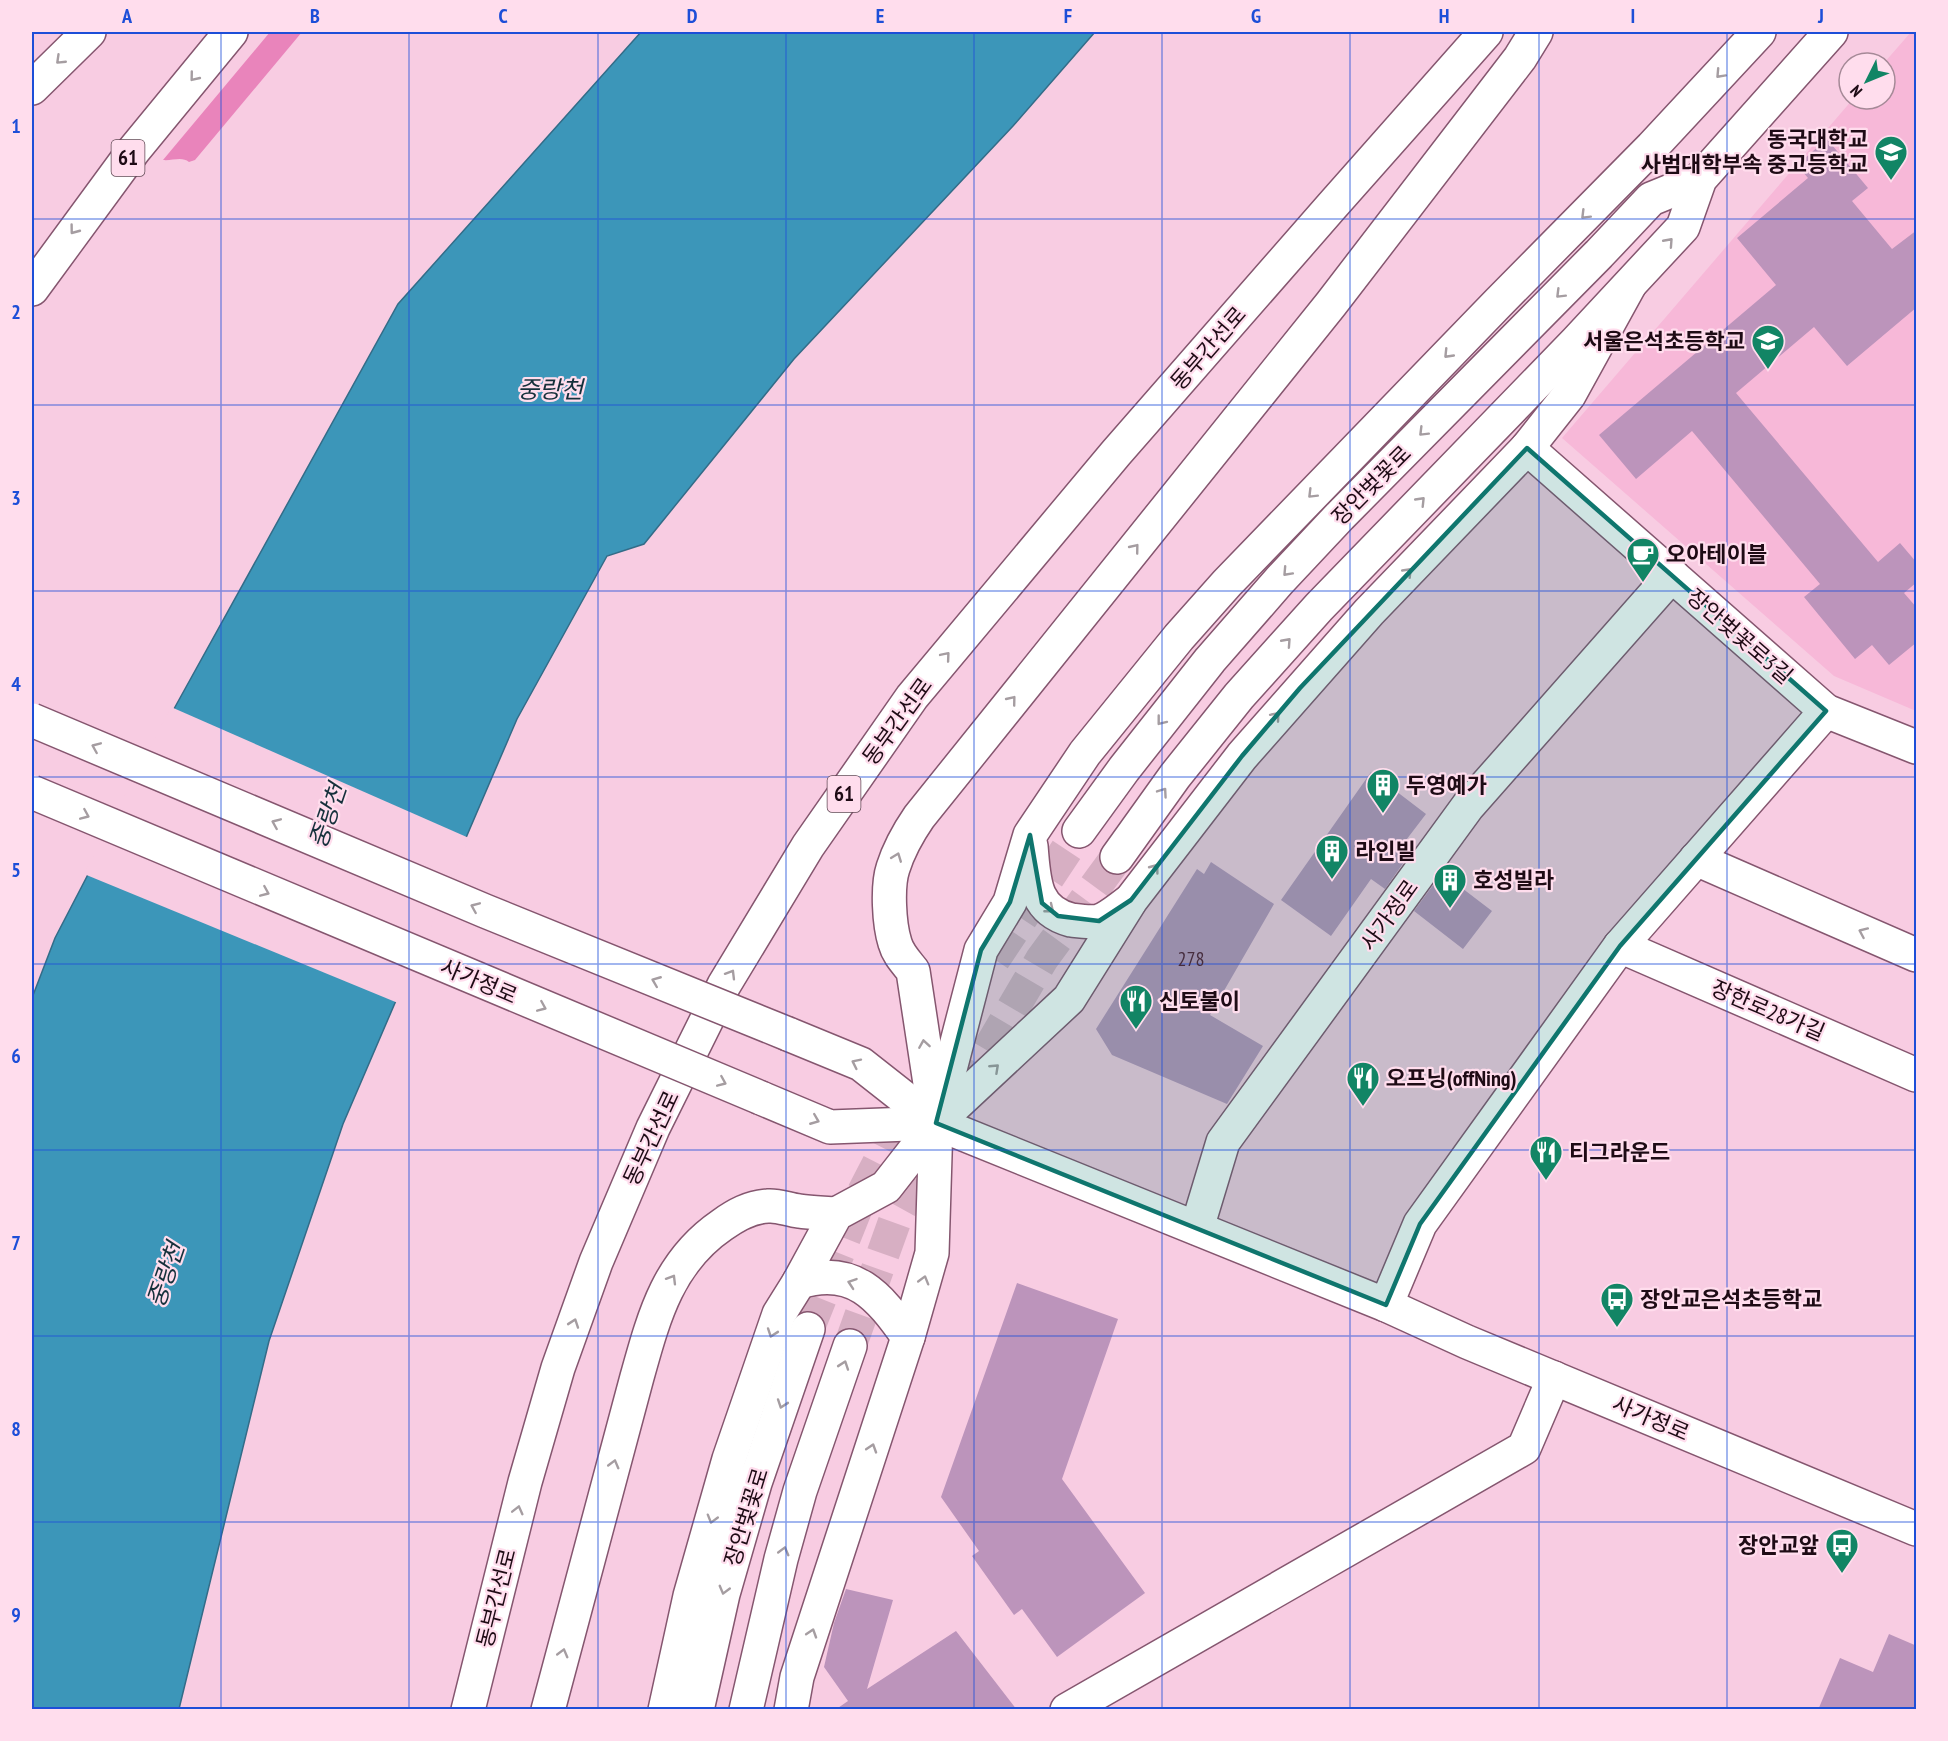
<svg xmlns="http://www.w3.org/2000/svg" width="1948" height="1741" viewBox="0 0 1948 1741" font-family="'PT Sans Narrow','Noto Sans KR',sans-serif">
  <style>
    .built { fill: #f7b8d8 }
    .green { fill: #e984bb }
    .water { fill: #3c96b9; stroke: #336c88; stroke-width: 1.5 }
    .pier { fill: #f8cce2 }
    .building { fill: #bc94bb }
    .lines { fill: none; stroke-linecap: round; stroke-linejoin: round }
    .secondary-tunnel { stroke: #d7afc3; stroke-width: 33; stroke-dasharray: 33 16; stroke-linecap: butt }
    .street-casing { stroke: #85566f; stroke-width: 36 }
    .secondary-casing { stroke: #85566f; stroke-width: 36 }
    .highway-casing { stroke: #85566f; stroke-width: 36 }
    .street { stroke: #fff; stroke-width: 33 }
    .secondary { stroke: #fff; stroke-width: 33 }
    .highway { stroke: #fff; stroke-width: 33 }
    .secondary-bridge-casing { stroke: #85566f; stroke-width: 36; stroke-linecap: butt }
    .secondary-bridge { stroke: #fff; stroke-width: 33 }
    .oneway { stroke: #a59da1 }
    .marked { fill: #0f766e; fill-opacity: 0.2; stroke: #0f766e; stroke-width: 4.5; stroke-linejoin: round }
    .grid { fill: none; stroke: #1d4ed8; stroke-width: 1.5; stroke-opacity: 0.55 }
    .labels { text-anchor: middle; stroke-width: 4.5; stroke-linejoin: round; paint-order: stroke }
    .number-label { font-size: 20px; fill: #462d3e }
    .shield { fill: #ffdded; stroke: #624a56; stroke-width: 1.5 }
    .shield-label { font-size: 21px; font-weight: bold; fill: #1e0b15 }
    .poi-label { font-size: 22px; font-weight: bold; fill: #1e0b15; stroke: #ffdded; text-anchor: start }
    .street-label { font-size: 22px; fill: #1e0b15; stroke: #ffdded }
    .water-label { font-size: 24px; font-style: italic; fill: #15303b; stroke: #ffdded }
    .neatline { fill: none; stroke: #1d4ed8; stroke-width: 2 }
    .grid-label { font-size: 20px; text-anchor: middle; font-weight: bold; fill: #1d4ed8 }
  </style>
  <rect width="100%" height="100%" fill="#f8cce2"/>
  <path class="built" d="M1911,32H1916V711L1834,676L1562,438L1853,99H1885L1884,63Z"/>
  <path class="green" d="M270,32H302L195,160L189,162C182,156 172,161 163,160Z"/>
  <path class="water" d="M641,32H1095L1013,126L794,359L644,544L607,556L517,719L343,1124L269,1341L179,1709H32V998L55,938L175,707L398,304Z"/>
  <path class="pier" d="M171,707L469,838L398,1003L84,874Z"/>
  <g class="building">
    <path d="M1827,139L1868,188L1852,201L1892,249L1917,230V307L1847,366L1814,327L1736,393L1878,562L1900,543L1917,563V582L1904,593L1917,608V642L1889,665L1872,645L1855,659L1804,597L1820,584L1692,431L1636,479L1599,435L1776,285L1737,238L1808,178L1797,165Z"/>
    <path d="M1371,772L1426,814L1400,848L1409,855L1385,889L1371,879L1331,936L1281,900Z"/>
    <path d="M1211,862L1274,904L1210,1015L1263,1046L1227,1104L1112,1055L1096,1029L1197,869L1204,874Z"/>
    <path d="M1439,877L1451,886L1454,882L1492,911L1463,949L1414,911Z"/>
    <path d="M1017,1283L1118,1319L1062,1479L1145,1593L1057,1657L1022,1609L1014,1615L972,1556L979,1551L941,1497Z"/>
    <path d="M846,1589L893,1600L867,1689L956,1631L1017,1710H835L848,1701L824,1667L834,1623Z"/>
    <path d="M1889,1634L1917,1646V1710H1818L1840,1658L1873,1672Z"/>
  </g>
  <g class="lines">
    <g class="secondary-tunnel">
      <path d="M994,959L1079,831"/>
      <path d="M963,1093L1042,959L1117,857"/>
      <path d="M808,1329L859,1201L910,1102"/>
      <path d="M850,1346L898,1212L940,1136"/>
    </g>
    <defs>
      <g id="street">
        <path d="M1527,448L1826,711L1916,747"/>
        <path d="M1696,859L1916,955"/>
        <path d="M1620,946L1916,1075"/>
        <path d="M1197,1228L1223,1142L1468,806L1672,575"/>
        <path d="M1386,1305L1420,1224L1620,946L1826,711"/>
        <path d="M1067,1710L1524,1448L1554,1378"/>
      </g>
      <g id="secondary">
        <path d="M1079,831L1124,769L1210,660L1279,581L1340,516L1599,254L1651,199L1700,179"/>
        <path d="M1031,846C1034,879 1033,910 1071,920C1079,921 1091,923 1099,921C1109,918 1121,907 1130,901"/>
        <path d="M1117,857L1175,776L1239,696L1319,607L1576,342L1683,227L1700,179L1831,32"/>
        <path d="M788,1034L861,1064L936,1123L1386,1305L1467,1342L1916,1529"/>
        <path d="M761,1098L830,1127L936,1123"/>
        <path d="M799,1282C854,1265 879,1296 908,1337"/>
        <path d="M665,1710L690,1596L729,1459L779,1314L799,1282L836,1214L886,1187L936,1123L1069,999L1131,900L1242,756L1369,612L1527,448L1569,395L1629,286"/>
        <path d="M697,1710L723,1594L755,1483L808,1329"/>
        <path d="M746,1710L781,1559L800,1491L850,1346"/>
        <path d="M791,1710L797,1677L908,1337L932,1253L936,1123L981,950L1010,902L1030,835L1085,753L1179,637L1227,583L1498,303L1652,147L1759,32"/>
      </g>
      <g id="highway">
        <path d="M32,88L89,32"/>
        <path d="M32,289L134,150L231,32"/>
        <path d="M936,1123L913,971C906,962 898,954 895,943C889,924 887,886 893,868C899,849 908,833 919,817L1331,304L1520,58L1536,32"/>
        <path d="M468,1710L525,1482L558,1368L596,1262L653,1128L724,985L808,846L912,697L1116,453L1331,207L1486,32"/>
        <path d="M548,1710L637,1377C654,1316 668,1262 722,1225C736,1215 750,1207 768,1206C778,1205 789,1210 799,1211C811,1213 824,1213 836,1214"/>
      </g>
    </defs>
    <use href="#street" class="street-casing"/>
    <use href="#secondary" class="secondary-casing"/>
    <use href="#highway" class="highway-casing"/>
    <use href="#street" class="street"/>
    <use href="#secondary" class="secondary"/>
    <use href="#highway" class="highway"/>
    <defs>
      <g id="secondary-bridge">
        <path d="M32,720L485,911L788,1034"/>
        <path d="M32,792L761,1098"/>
      </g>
    </defs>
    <use href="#secondary-bridge" class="secondary-bridge-casing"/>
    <use href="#secondary-bridge" class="secondary-bridge"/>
  </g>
  <defs><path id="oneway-chevron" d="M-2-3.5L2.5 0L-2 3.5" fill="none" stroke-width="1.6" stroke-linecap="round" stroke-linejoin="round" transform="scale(1.5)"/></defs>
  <g class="oneway">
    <use href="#oneway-chevron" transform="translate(60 60) rotate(136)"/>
    <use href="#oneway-chevron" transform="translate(1720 74) rotate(133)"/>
    <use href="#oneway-chevron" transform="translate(194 77) rotate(129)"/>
    <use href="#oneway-chevron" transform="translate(1585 215) rotate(135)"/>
    <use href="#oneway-chevron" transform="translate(74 230) rotate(127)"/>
    <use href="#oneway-chevron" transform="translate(1669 242) rotate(-48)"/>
    <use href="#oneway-chevron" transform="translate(1560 294) rotate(135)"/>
    <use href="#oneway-chevron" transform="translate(1448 354) rotate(134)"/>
    <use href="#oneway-chevron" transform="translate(1423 432) rotate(135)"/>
    <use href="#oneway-chevron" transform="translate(1312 494) rotate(135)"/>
    <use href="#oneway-chevron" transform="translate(1421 501) rotate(-46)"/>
    <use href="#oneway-chevron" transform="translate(1135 548) rotate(-51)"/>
    <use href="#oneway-chevron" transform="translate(1287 572) rotate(133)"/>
    <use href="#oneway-chevron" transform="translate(1408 572) rotate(-46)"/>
    <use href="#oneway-chevron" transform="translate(1287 642) rotate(-48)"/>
    <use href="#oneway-chevron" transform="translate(946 656) rotate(-50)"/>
    <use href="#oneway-chevron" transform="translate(1012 700) rotate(-51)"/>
    <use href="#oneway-chevron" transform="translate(1276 716) rotate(-49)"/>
    <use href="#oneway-chevron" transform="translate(1161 721) rotate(128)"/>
    <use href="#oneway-chevron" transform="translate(96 747) rotate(-157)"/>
    <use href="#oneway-chevron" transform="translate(1163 792) rotate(-55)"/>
    <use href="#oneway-chevron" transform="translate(85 815) rotate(23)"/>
    <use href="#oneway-chevron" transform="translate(276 823) rotate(-157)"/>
    <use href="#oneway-chevron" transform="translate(897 857) rotate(-69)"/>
    <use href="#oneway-chevron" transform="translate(1155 868) rotate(-53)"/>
    <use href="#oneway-chevron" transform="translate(265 892) rotate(23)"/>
    <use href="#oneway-chevron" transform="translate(475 907) rotate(-157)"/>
    <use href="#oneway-chevron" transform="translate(1050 909) rotate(39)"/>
    <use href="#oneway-chevron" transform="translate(1863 932) rotate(-156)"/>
    <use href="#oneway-chevron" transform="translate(731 974) rotate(-59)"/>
    <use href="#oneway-chevron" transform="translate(656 981) rotate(-158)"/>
    <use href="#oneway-chevron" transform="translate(542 1007) rotate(23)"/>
    <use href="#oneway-chevron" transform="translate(924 1044) rotate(-99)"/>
    <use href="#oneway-chevron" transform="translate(856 1063) rotate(-154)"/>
    <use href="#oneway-chevron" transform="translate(995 1068) rotate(-43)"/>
    <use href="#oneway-chevron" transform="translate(722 1082) rotate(23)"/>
    <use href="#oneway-chevron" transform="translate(815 1120) rotate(22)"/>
    <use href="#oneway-chevron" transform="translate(672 1279) rotate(-59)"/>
    <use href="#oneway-chevron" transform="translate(924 1280) rotate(-74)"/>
    <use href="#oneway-chevron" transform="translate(852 1283) rotate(-161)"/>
    <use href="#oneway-chevron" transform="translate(574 1323) rotate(-71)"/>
    <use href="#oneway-chevron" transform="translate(772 1333) rotate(109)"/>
    <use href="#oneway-chevron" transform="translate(844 1365) rotate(-71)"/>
    <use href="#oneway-chevron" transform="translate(782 1404) rotate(109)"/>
    <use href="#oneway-chevron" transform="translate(872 1448) rotate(-72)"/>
    <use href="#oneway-chevron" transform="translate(614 1464) rotate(-75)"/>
    <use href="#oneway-chevron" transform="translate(518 1510) rotate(-76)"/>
    <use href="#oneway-chevron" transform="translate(712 1519) rotate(106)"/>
    <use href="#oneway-chevron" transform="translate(784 1551) rotate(-75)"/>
    <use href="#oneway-chevron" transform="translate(724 1590) rotate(105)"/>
    <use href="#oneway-chevron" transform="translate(812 1633) rotate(-72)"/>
    <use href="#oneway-chevron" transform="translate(563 1653) rotate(-75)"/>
  </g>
  <path class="marked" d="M1527,448L1826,711L1620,946L1420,1224L1386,1305L936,1123L981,950L1010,902L1030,835L1042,903L1058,916L1099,921L1131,900L1242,756L1300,688Z"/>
  <path class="grid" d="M221,32V1710M409,32V1710M598,32V1710M786,32V1710M974,32V1710M1162,32V1710M1350,32V1710M1539,32V1710M1727,32V1710M32,219H1916M32,405H1916M32,591H1916M32,777H1916M32,964H1916M32,1150H1916M32,1336H1916M32,1522H1916"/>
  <defs>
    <symbol id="school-pin" viewBox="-11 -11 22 30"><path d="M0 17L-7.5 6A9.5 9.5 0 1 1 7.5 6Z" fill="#128565" stroke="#ffdded"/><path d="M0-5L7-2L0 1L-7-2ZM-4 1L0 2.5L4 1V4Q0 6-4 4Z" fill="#fff"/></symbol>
    <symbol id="cafe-pin" viewBox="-11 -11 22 30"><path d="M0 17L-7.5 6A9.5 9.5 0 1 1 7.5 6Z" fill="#128565" stroke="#ffdded"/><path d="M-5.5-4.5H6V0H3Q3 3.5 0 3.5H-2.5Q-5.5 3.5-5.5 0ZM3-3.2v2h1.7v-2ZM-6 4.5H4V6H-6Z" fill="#fff"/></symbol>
    <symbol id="building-pin" viewBox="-11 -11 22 30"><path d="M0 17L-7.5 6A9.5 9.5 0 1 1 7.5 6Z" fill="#128565" stroke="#ffdded"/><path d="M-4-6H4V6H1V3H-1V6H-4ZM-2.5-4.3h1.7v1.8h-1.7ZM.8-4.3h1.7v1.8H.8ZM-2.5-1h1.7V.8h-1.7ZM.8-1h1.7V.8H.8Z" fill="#fff"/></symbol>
    <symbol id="restaurant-pin" viewBox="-11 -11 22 30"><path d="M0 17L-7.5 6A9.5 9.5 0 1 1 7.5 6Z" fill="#128565" stroke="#ffdded"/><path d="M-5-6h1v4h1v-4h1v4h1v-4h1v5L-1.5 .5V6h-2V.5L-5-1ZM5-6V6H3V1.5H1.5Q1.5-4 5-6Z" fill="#fff"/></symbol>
    <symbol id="bus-pin" viewBox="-11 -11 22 30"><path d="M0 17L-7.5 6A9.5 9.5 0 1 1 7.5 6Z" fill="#128565" stroke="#ffdded"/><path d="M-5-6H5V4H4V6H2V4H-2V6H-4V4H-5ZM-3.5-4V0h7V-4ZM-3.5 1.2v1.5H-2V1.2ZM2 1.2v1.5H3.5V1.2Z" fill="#fff"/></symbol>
  </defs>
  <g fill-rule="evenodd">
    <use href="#school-pin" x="1872" y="133" width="38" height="52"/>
    <use href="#school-pin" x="1749" y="322" width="38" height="52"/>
    <use href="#cafe-pin" x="1624" y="535" width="38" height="52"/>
    <use href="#building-pin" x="1364" y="766" width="38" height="52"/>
    <use href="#building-pin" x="1313" y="832" width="38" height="52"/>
    <use href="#building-pin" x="1431" y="861" width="38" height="52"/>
    <use href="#restaurant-pin" x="1117" y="982" width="38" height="52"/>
    <use href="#restaurant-pin" x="1344" y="1059" width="38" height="52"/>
    <use href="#restaurant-pin" x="1527" y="1133" width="38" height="52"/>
    <use href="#bus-pin" x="1598" y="1280" width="38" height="52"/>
    <use href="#bus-pin" x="1823" y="1526" width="38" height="52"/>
  </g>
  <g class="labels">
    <g class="number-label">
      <text x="1191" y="966">278</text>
    </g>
    <g class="shield">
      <rect x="111.5" y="140" width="33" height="36" rx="4.5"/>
      <rect x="827.5" y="776" width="33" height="36" rx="4.5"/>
    </g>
    <g class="shield-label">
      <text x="128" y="165">61</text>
      <text x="844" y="801">61</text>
    </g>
    <g class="poi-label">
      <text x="1868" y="147" text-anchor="end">동국대학교<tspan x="1868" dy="25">사범대학부속 중고등학교</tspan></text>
      <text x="1745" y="349" text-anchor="end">서울은석초등학교</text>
      <text x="1666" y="562">오아테이블</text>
      <text x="1406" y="793">두영예가</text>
      <text x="1355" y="859">라인빌</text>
      <text x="1473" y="888">호성빌라</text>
      <text x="1159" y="1009">신토불이</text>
      <text x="1386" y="1086">오프닝(offNing)</text>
      <text x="1569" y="1160">티그라운드</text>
      <text x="1640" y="1307">장안교은석초등학교</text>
      <text x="1819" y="1553" text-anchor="end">장안교앞</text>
    </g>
    <g class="street-label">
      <text transform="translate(1208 348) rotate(-49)" y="8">동부간선로</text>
      <text transform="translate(1371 485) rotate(-45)" y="8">장안벚꽃로</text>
      <text transform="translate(1740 636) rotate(41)" y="8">장안벚꽃로3길</text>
      <text transform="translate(897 721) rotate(-54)" y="8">동부간선로</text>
      <text transform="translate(1389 915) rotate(-54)" y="8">사가정로</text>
      <text transform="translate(479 981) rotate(23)" y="8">사가정로</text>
      <text transform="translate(1768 1010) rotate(23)" y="8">장한로28가길</text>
      <text transform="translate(651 1138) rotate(-65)" y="8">동부간선로</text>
      <text transform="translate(1651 1418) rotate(23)" y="8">사가정로</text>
      <text transform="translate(746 1517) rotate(-73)" y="8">장안벚꽃로</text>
      <text transform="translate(496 1598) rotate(-76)" y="8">동부간선로</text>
    </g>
    <g class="water-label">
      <text x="550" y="398">중랑천</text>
      <text transform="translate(328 816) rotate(-71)" y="8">중랑천</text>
      <text transform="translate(166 1275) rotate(-71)" y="8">중랑천</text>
    </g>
  </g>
  <rect width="1948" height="1741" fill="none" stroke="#ffdded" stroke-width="66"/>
  <g transform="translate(1867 81) rotate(227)"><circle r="28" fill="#ffdded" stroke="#a58997" stroke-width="1.5"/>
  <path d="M0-4.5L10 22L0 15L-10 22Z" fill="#128565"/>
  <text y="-9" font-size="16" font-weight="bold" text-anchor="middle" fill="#1e0b15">N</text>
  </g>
  <rect x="33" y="33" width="1882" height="1675" class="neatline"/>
  <g class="grid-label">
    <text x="127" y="23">A</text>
    <text x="315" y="23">B</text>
    <text x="503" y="23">C</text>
    <text x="692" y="23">D</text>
    <text x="880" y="23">E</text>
    <text x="1068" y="23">F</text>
    <text x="1256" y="23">G</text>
    <text x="1444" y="23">H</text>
    <text x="1633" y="23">I</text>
    <text x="1821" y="23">J</text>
    <text x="16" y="133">1</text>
    <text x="16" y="319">2</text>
    <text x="16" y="505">3</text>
    <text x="16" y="691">4</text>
    <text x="16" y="877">5</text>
    <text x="16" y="1063">6</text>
    <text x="16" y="1250">7</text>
    <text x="16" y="1436">8</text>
    <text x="16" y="1622">9</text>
  </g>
</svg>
